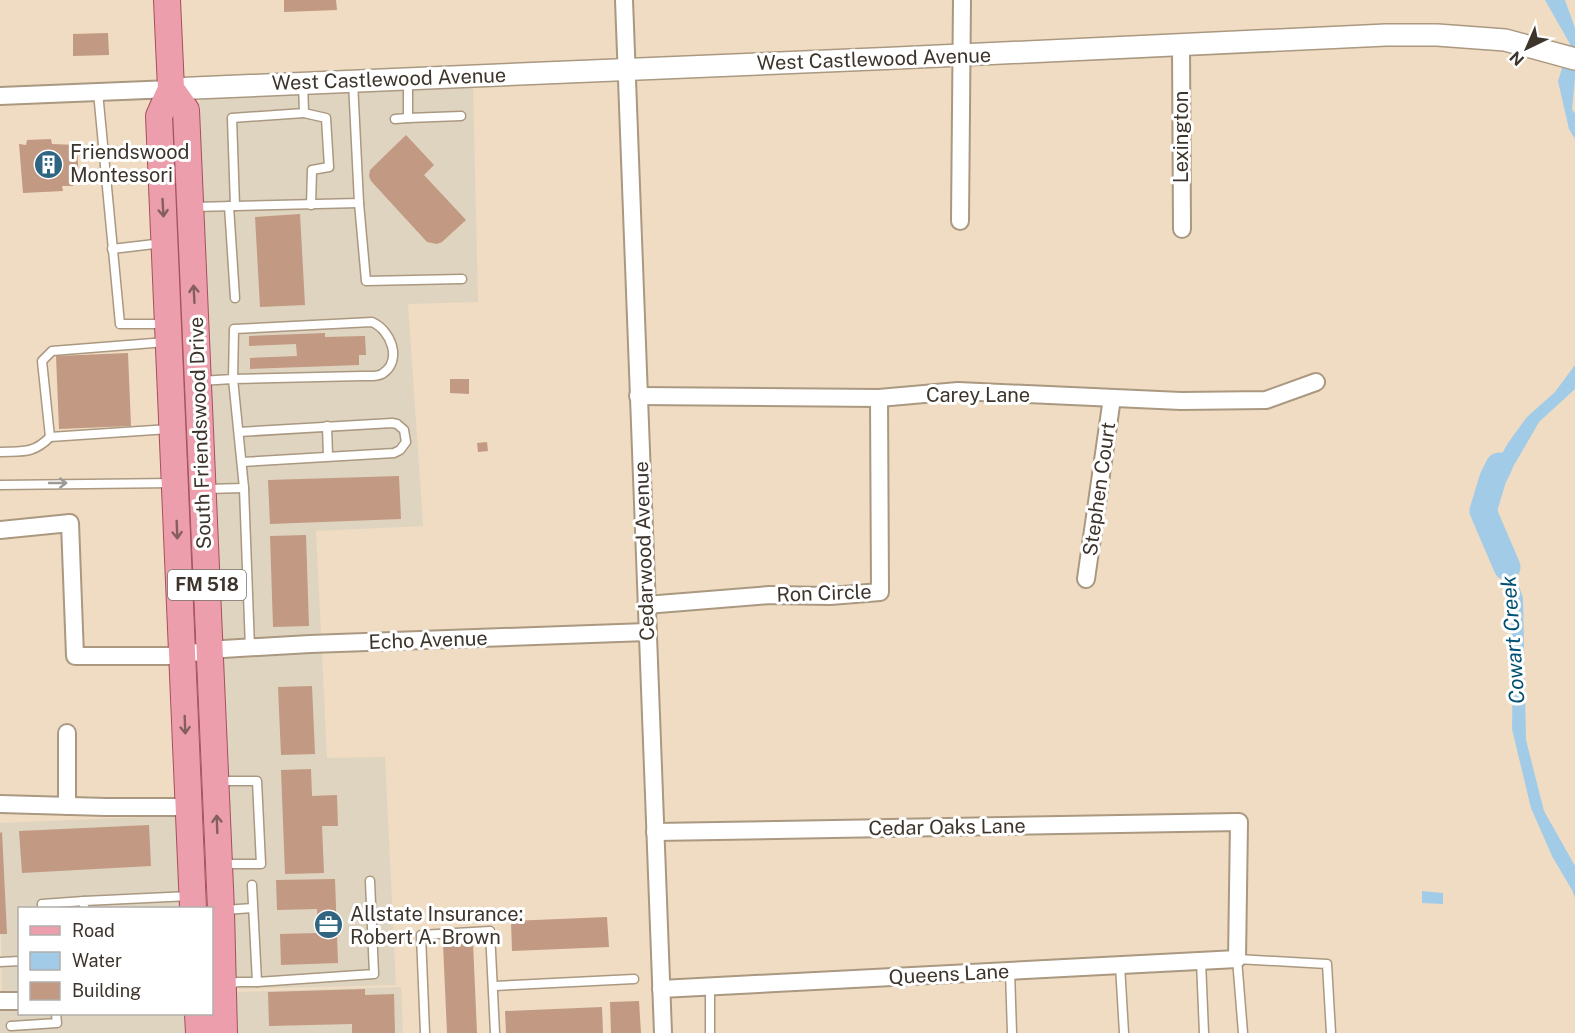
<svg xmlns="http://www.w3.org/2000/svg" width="1575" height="1033" viewBox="0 0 1575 1033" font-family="'Public Sans',sans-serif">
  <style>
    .commercial { fill: #dfd4c0 }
    .water { fill: #a1cbe7 }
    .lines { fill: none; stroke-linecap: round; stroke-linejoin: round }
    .river { stroke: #a1cbe7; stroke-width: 27 }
    .building { fill: #c29982 }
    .service-casing { stroke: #aa9881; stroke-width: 11 }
    .minor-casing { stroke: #aa9881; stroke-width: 20 }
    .tertiary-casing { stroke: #aa9881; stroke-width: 24 }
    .primary-casing { stroke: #a6505b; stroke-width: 28 }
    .service { stroke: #fff; stroke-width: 8 }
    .minor { stroke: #fff; stroke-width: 16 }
    .tertiary { stroke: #fff; stroke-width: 21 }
    .primary { stroke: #ec9eac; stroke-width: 26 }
    .oneway { stroke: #835f5f }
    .oneway2 { stroke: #9e9a96 }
    .labels { text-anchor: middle; stroke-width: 6; stroke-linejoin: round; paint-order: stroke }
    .shield { fill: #fff; stroke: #77726b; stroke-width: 1.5 }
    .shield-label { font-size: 18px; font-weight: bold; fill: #3d352c }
    .street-label { font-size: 20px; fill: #3d352c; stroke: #fff }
    .poi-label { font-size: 20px; fill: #3d352c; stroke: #fff; text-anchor: start }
    .water-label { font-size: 21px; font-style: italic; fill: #005074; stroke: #fff }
  </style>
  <rect width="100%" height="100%" fill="#efdcc3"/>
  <g class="commercial">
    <path d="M473,85L478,302L408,304L423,526L316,531L327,758L385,757L396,985L237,989L227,880L194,106L203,99L210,97Z"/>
    <path d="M171,816L181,817L184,908H20V1014H189V1033H0V1011L2,1010L0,823Z"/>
    <path d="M401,987L403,1033H237L236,992Z"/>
  </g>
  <g class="water">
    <path d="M1545,0H1565L1575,28V77L1572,109L1575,114V139L1569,129L1558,81L1570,44Z"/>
    <path d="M1575,365V389L1539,422L1495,498L1504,542L1523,598L1526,740L1544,811L1575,866V898L1572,890L1552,856L1531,808L1512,729L1513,669L1510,592L1494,544L1484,486L1508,443L1527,417L1555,392Z"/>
    <path d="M1422,891L1443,893V904L1422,903Z"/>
  </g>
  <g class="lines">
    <path class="river" d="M1499,466L1493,478L1483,511L1507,567"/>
  </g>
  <g class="building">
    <path d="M284,0H336L337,10L284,12Z"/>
    <path d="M108,33L109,55L73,56V34Z"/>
    <path d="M406,135L434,165L424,175L466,220L442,242L437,244L427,242L371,181L369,176L370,170Z"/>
    <path d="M51,139L52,144L77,145L79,182L74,183L73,186H62L63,191L23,193L19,144L26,145L27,140Z"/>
    <path d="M300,214L305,305L260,307L255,217Z"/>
    <path d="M325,333V337L365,336L366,355H359V365L250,369V358L297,356L296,344L249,346V336Z"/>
    <path d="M128,353L131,426L59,429L56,356Z"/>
    <path d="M450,379H469V394L450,393Z"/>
    <path d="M487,442L488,451L478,452L477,443Z"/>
    <path d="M399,476L401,519L270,524L268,480Z"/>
    <path d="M306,535L309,626L273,627L270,536Z"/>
    <path d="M312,686L315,754L281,755L278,687Z"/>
    <path d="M311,769L312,796L337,795L338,826H322L324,873L285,874L281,770Z"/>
    <path d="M149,825L151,866L22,873L19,831Z"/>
    <path d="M2,832L7,934H0V833Z"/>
    <path d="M335,879L338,963L281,965L280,934L318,933L317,909L277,910L276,880Z"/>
    <path d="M607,917L609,947L512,951L511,921Z"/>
    <path d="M473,943L477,1033H447L443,944Z"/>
    <path d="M365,989V995L394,994L395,1033H352V1024L269,1026L268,992Z"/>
    <path d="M639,1001L641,1033H611L610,1002Z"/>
    <path d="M602,1007L603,1033H506L505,1011Z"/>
  </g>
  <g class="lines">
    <defs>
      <g id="service">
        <path d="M408,79V118L461,116"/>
        <path d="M98,92L120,324H165"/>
        <path d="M304,113L326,118L329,167L312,170L311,205"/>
        <path d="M395,119L408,118"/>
        <path d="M359,203L366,281L462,279"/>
        <path d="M229,206L235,298"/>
        <path d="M235,206L232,118L304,113L303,83"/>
        <path d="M193,207L359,203L353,82"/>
        <path d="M112,249L163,243"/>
        <path d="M166,342L52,351L42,361L50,437L169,429"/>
        <path d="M200,381L233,379L362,376C369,376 376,377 382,374C403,361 391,330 372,322L234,329L233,379L244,488L250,648"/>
        <path d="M327,426L328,456"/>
        <path d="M239,432L392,423L397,424L404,430L406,442L400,450L394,453L242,462"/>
        <path d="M0,452C23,451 33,454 50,437"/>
        <path d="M0,485L174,483"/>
        <path d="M206,489L244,488"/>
        <path d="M218,781H257L261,864H222"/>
        <path d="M252,885L257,982"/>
        <path d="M42,908V904L84,901"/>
        <path d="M84,908V901L190,896"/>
        <path d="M224,910L253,908"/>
        <path d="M1201,961L1204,1033"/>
        <path d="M0,962L20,961"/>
        <path d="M1120,965L1124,1033"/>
        <path d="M1010,971L1012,1033"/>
        <path d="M494,986L634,979"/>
        <path d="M710,986V1033"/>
        <path d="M225,987L237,982H257L374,974L370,881"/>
        <path d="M11,1026L57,1023L56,1014"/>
        <path d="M425,1033L421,935L490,931L495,1033"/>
        <path d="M1243,1033L1237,959L1327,964L1331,1033"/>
      </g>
      <g id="minor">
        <path d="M624,0L663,1033"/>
        <path d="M1181,45L1182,229"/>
        <path d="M0,96L171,89"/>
        <path d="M960,221L962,0"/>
        <path d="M638,396L879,398L958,391L1181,401L1266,400L1316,382"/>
        <path d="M0,530L70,523L75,656H168L223,649L310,644L647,632"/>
        <path d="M1086,579L1112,398"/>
        <path d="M646,605L770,595L830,596L880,592L879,398"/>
        <path d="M67,733V806"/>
        <path d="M0,804L106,807H188"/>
        <path d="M655,832L1239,822L1237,959L661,989"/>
        <path d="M0,1001H20"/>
      </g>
      <path id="tertiary" d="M171,89L897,58L1386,35H1437L1505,40L1575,59"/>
      <g id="primary">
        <path d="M167,0L171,89L159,116L193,908"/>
        <path d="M171,89L186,110L221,910L224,1033"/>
        <path d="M198,1014L199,1033"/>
      </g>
    </defs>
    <use href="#service" class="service-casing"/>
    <use href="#minor" class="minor-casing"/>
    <use href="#tertiary" class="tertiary-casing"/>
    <use href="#primary" class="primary-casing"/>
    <use href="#service" class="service"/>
    <use href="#minor" class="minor"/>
    <use href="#tertiary" class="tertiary"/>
    <use href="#primary" class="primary"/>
  </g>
  <defs><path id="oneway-shaft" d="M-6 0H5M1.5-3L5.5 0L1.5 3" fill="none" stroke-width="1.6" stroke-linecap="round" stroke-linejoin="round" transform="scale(1.5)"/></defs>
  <g class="oneway">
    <use href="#oneway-shaft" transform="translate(163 208) rotate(87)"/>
    <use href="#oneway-shaft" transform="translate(194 294) rotate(-93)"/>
    <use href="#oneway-shaft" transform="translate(177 530) rotate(88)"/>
    <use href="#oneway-shaft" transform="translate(185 725) rotate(88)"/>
    <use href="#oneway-shaft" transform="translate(217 824) rotate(-92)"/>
  </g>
  <use class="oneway2" href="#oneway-shaft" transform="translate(58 483)"/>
  <defs>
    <symbol id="building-disc" viewBox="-11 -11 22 22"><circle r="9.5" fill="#2f6580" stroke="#fff"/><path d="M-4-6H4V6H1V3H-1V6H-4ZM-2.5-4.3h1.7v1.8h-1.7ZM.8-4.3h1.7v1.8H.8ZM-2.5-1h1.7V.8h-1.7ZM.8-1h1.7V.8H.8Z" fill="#fff"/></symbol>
    <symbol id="office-disc" viewBox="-11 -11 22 22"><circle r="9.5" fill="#2f6580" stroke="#fff"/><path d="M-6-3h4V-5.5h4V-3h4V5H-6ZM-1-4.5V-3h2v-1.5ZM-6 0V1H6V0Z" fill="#fff"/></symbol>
  </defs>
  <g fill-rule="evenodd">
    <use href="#building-disc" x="32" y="148" width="33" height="33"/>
    <use href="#office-disc" x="312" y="908" width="33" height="33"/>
  </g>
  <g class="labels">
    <rect class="shield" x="168" y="570" width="78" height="30" rx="4.5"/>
    <g class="shield-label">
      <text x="207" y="591">FM 518</text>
    </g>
    <g class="street-label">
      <text transform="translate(874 59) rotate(-2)" y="7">West Castlewood Avenue</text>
      <text transform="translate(389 79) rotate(-2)" y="7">West Castlewood Avenue</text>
      <text transform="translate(1181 137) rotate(-90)" y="7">Lexington</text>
      <text x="978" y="402">Carey Lane</text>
      <text transform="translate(200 433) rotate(-92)" y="7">South Friendswood Drive</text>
      <text transform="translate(1099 489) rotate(-82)" y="7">Stephen Court</text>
      <text transform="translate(644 551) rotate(-92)" y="7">Cedarwood Avenue</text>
      <text transform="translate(824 593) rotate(-2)" y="7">Ron Circle</text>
      <text transform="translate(428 640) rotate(-2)" y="7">Echo Avenue</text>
      <text transform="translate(947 827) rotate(-1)" y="7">Cedar Oaks Lane</text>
      <text transform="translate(949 974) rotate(-3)" y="7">Queens Lane</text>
    </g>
    <g class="poi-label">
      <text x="70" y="159">Friendswood<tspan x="70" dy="23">Montessori</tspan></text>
      <text x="350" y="921">Allstate Insurance:<tspan x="350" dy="23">Robert A. Brown</tspan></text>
    </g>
    <g class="water-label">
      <text transform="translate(1513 640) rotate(-94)" y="7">Cowart Creek</text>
    </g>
  </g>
  <rect x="18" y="907" width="195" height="108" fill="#ffffff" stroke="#b1aeab" stroke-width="1.5"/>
  <rect x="30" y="926" width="30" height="9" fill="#ec9eac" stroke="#b1aeab" stroke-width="1.5"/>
  <text x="72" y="937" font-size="18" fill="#3d352c">Road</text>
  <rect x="30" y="952" width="30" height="18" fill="#a1cbe7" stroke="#b1aeab" stroke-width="1.5"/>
  <text x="72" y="967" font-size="18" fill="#3d352c">Water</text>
  <rect x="30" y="982" width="30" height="18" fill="#c29982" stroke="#b1aeab" stroke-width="1.5"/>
  <text x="72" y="997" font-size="18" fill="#3d352c">Building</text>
  <g transform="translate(1527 48) rotate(224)" stroke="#ffffff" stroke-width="4.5" paint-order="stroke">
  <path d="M0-4.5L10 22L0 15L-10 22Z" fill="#3d352c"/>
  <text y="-9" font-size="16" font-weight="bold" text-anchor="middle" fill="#3d352c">N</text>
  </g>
</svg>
